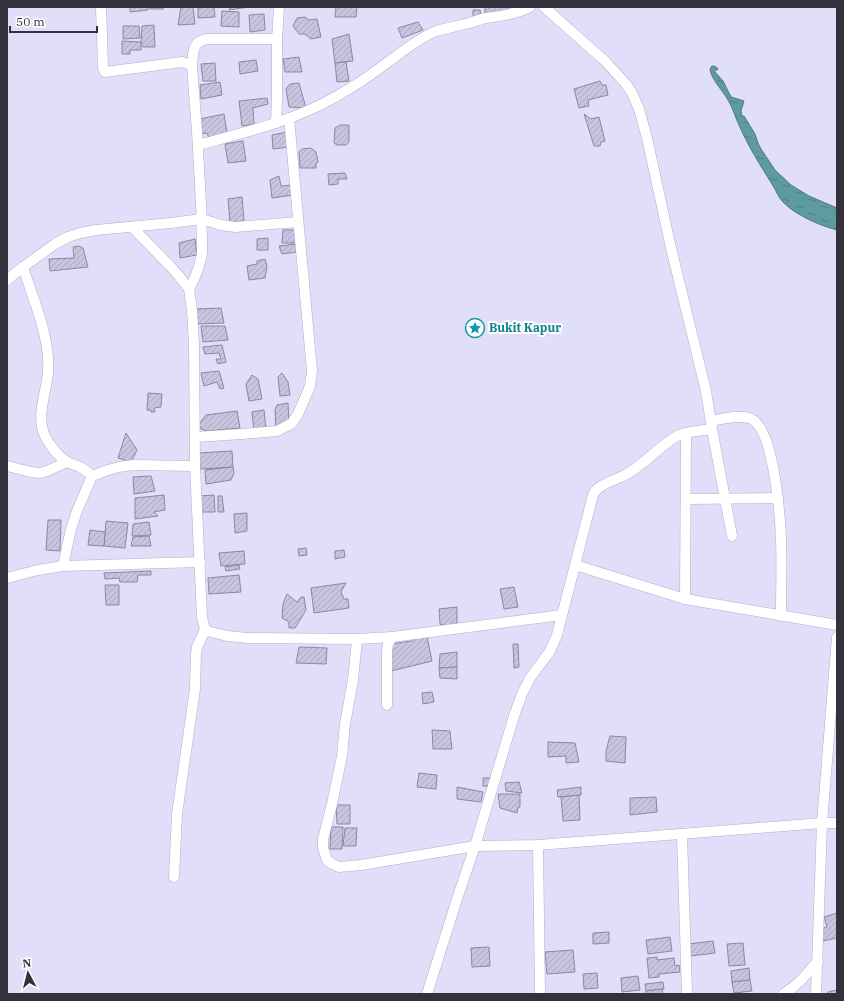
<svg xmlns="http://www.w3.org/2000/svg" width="844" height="1001" viewBox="0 0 844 1001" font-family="'IBM Plex Serif',serif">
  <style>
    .water { fill: url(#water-ripples); stroke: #507c81 }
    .building { fill: url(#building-hatch); stroke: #8b87a1 }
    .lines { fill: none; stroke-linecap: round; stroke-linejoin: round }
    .street-casing { stroke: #b2aec9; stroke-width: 11 }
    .street { stroke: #fff; stroke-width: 10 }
    .labels { text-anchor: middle; stroke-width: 4; stroke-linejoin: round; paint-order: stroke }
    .culture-label { font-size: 12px; font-weight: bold; fill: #0d838f; stroke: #fff; text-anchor: start }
  </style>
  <defs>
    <pattern id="water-ripples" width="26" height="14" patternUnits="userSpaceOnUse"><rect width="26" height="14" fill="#5d9b9f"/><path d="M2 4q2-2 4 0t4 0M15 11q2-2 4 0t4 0" fill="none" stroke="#4d7f83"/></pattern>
    <pattern id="building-hatch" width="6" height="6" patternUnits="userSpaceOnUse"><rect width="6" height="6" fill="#c7c4df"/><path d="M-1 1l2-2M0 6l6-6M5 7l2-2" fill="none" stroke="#aba9c0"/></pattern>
  </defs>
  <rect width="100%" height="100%" fill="#e1defa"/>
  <path class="water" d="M712,66C715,66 717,67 718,69L714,72H715L723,81L731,97L744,101L741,111L742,116H744L755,134L758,143L761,149L775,170L791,185L809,196L837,208V230C821,226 795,215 783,202C778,197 776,190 772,184C760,165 748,146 739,125C735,117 733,108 728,100C723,91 711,79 710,69Z"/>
  <g class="building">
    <path d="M130,7H148V10L130,12Z"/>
    <rect x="150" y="7" width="13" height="2"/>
    <path d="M181,7H193L195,24L178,25Z"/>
    <path d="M207,7H214L215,17L198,18V8Z"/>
    <path d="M230,7H249L229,10Z"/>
    <path d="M336,7H357L356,17H335Z"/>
    <path d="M485,7H507V13L485,14Z"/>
    <path d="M473,10H480L481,16L473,18Z"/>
    <path d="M222,11L239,12V27L221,26Z"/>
    <path d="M264,14L265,30L250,32L249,15Z"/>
    <path d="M305,17L309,20L317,19L321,37L311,39L305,34H299L293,26L297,18Z"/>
    <path d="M418,22L423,30L402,38L398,28Z"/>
    <path d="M154,25L155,47H143L141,42L142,26Z"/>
    <path d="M123,26H139L140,38L123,39Z"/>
    <path d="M349,34L353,61L335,63L332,39Z"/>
    <path d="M122,41L141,42V50H130V54H122Z"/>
    <path d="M299,57L302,72H285L283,59Z"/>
    <path d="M256,60L258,71L240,74L239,62Z"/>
    <path d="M346,62L349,81L337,82L335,63Z"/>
    <path d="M215,63L216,81H203L201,64Z"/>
    <path d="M600,81L602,85H606L608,95L588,100L589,106L579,108L574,89Z"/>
    <path d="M220,82L222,95L201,99L200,85Z"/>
    <path d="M299,83L306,108L289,107L286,89L290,84Z"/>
    <path d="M267,98L268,104L253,108L254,124L242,126L239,101Z"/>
    <path d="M224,114L227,133L209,138L207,133L201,134L200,119Z"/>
    <path d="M584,114L591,119L599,117L605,141L601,142L600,146H594Z"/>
    <path d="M340,125H349V142L346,145H337L334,143L335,128Z"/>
    <path d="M288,132L289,147L273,149L272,135Z"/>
    <path d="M243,141L246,161L228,163L225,144Z"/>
    <path d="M311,148L316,152L318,162L316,163V168H300L299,152L302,149Z"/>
    <path d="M345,173L347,179H338V184L329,185L328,174Z"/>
    <path d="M279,176L281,186L292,185L293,195L272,198L270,180Z"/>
    <path d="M242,197L244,221L230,222L228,199Z"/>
    <path d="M283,230H296L297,243H282Z"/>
    <path d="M268,238V250H257V239Z"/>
    <path d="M195,239L197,255L180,258L179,243Z"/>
    <path d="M296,244L297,252L282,254L279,246Z"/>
    <path d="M79,246L83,248L88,267L50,271L49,259L74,258L73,247Z"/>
    <path d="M265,259L267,266L265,278L249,280L247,266L257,264V261Z"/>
    <path d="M221,308L224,323L195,324L196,309Z"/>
    <path d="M201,326H225L228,340L203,342Z"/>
    <path d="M222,345L226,362L218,364L216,359H221L219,353L205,354L203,347Z"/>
    <path d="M219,371L224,388L220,389L217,382L204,386L201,373Z"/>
    <path d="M282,373L288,382L290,395L280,396L278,377Z"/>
    <path d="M252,375L258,379L262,399L249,401L246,384Z"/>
    <path d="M148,393L162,394L161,407L154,408L155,412H151V410H147Z"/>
    <path d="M288,403L289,423L276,428L275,410L277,405Z"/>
    <path d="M264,410L266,430L254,431L252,412Z"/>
    <path d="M237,411L240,428L207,431L201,429L199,424L206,415Z"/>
    <path d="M126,433L137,450L131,462L118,458Z"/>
    <path d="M232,451L233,467L200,469L199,453Z"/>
    <path d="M233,467L234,473L231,480L206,484L205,470Z"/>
    <path d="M151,476L155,491L134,494L133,477Z"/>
    <path d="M164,495L165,510L154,512L158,516L135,519V498Z"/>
    <path d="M214,495L215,512H200L199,496Z"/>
    <path d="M218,496H222L224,512H218Z"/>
    <path d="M247,513V531L235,533L234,514Z"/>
    <path d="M48,520H61L60,551L46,550Z"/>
    <path d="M106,521L128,523L125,548L104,546Z"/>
    <path d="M149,522L151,535L132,536L133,524Z"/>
    <path d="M90,530L105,532L104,546L88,545Z"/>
    <path d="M149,536L151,546H131L133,537Z"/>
    <path d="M306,548L307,555L299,556L298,549Z"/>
    <path d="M344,550L345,557L335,559V551Z"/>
    <path d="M244,551L245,564L221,566L219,553Z"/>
    <path d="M239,565L240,569L226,571L225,567Z"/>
    <path d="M151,571V575H138L137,582H120L119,578L105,579L104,573Z"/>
    <path d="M239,575L241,592L209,594L208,578Z"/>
    <path d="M346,583L341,592L344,599H348L349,608L314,613L311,588Z"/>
    <path d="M105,585H119V605H106Z"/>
    <path d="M514,587L518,607L504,609L500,589Z"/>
    <path d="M287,594L297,602L301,597H304L306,610L295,628H289V622L282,618L283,604Z"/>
    <path d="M457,607V623L453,624V626L445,628L444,625L440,624L439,609Z"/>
    <path d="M417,637H427L432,661L391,671L387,651L393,649L391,644L412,641Z"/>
    <path d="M513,644H518L519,667L514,668Z"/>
    <path d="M299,647L327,648L326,664L296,663Z"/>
    <path d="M457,652V667L439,668L440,654Z"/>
    <path d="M457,667V679L440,678L439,668Z"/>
    <path d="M432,692L434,702L423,704L422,693Z"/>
    <path d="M432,730L450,731L452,749H433Z"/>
    <path d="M610,736L626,737L625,763L606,761V751Z"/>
    <path d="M548,742L575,743L579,762L566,763V756L548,757Z"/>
    <path d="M419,773L437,775L436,789L417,787Z"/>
    <rect x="483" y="778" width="7" height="8"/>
    <path d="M519,782L522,793L506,791L505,783Z"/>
    <path d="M457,787L483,792L481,802L457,799Z"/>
    <path d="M581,787V795L558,797L557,790Z"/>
    <path d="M498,794H520V807H518L517,813L500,808Z"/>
    <path d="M579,795L580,820L563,821L561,797Z"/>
    <path d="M656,797L657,812L630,815V798Z"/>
    <path d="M336,805H350V824H337Z"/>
    <path d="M331,827H343L342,849H330Z"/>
    <path d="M345,828H357L356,846H343Z"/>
    <path d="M837,913V938L823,941L820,929L827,927L824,917Z"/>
    <path d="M609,932V943L593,944V933Z"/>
    <path d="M670,937L672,951L648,954L646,940Z"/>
    <path d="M713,941L715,953L690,956L688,944Z"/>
    <path d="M743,943L745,965L729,966L727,944Z"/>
    <path d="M489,947L490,966L472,967L471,948Z"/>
    <path d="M573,950L575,972L547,974L545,952Z"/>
    <path d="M657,957V960L674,958L675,966L679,965L680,972L659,974V977L649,978L647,958Z"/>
    <path d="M749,968L750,980L732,982L731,971Z"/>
    <path d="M597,973L598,988L584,989L583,974Z"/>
    <path d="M638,976L640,990L622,992L621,978Z"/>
    <path d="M750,980L752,991L734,993L732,982Z"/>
    <path d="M663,982L664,989L646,991L645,984Z"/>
    <path d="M662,989L663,994H646V991Z"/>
    <path d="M837,990V994H828V992Z"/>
  </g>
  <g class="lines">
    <defs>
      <g id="street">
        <path d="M101,7L103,68L105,72L182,62L188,64L192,66"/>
        <path d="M544,7L605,61L626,84L632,93L639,109L647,138L671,248L706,391L712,429L732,536"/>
        <path d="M276,123L277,98V39L279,7"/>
        <path d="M198,145C246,132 294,121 337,96C355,86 372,74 388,62C403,51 419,38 436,31C447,28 458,26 469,23C474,22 480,19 486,18C501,16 516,14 530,7"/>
        <path d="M132,227L170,266L179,276L189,289L192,310L194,345L195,466L202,617L205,630L211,632L227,636L248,638L357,639L392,637L562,615"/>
        <path d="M23,267C33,299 51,339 48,373C46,394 35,418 46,438C51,447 58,456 66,461C70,464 76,465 80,467C85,469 88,473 92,476"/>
        <path d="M7,280L23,267L55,244L68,237L80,233L96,230L171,223L202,219L221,225L235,227L298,222"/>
        <path d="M189,289C194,280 199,270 201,258C203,251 202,245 202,237C201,226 202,215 201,204C199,158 196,112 192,66C193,54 192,41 207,39H277"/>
        <path d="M711,421C722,419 743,413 753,420C774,433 780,515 781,539C782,565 781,590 781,616"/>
        <path d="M195,437L242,434L277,431L289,425L292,423L298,414L305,398L310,386L312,371L289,118"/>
        <path d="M7,466L31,472L40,473L47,471L67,462"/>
        <path d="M686,499L778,498"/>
        <path d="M575,565L685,599L837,625"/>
        <path d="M63,566L70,533L77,511L92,476L108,470L119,467L133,465L195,466"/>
        <path d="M7,578L38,570L63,566L200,562"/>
        <path d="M685,599L686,433"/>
        <path d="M357,639L353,680L345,724L342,756L332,804L323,839V848L327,860L332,864L339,867L361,865L475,846L538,845L822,823H837"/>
        <path d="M387,705V651L388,644L392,637"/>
        <path d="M682,834L687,994"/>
        <path d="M538,845L540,994"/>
        <path d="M174,877L177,814L195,689L196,654L197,647L205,630"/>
        <path d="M427,994L457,899L475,846L514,716L522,694L530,678L550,651L557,635L593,495C598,484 613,481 623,476C644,466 658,446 679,435C688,431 701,431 712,429"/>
        <path d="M783,994C797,986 807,974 818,961"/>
        <path d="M816,994L822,823L837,637"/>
      </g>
    </defs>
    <use href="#street" class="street-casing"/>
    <use href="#street" class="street"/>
  </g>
  <defs>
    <symbol id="sight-ring" viewBox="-11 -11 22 22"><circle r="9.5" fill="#fff" stroke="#0f9aa8" stroke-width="1.5"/><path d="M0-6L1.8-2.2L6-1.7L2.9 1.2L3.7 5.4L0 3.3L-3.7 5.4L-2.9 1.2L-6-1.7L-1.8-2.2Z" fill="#0f9aa8"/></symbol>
  </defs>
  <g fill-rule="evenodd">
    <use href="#sight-ring" x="464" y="317" width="22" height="22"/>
  </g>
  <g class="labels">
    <g class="culture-label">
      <text x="489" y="332">Bukit Kapur</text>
    </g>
  </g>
  <rect width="844" height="1001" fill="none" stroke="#33323c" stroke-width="16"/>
  <g transform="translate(28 973) rotate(353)" stroke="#ffffff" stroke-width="3" paint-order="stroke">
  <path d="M0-3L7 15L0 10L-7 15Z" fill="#33323c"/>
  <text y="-6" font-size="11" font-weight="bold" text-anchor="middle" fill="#33323c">N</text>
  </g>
  <path d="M10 26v6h87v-6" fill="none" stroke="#33323c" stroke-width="2"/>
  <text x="16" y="26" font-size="12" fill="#33323c" stroke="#ffffff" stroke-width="3" paint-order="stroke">50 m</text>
</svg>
